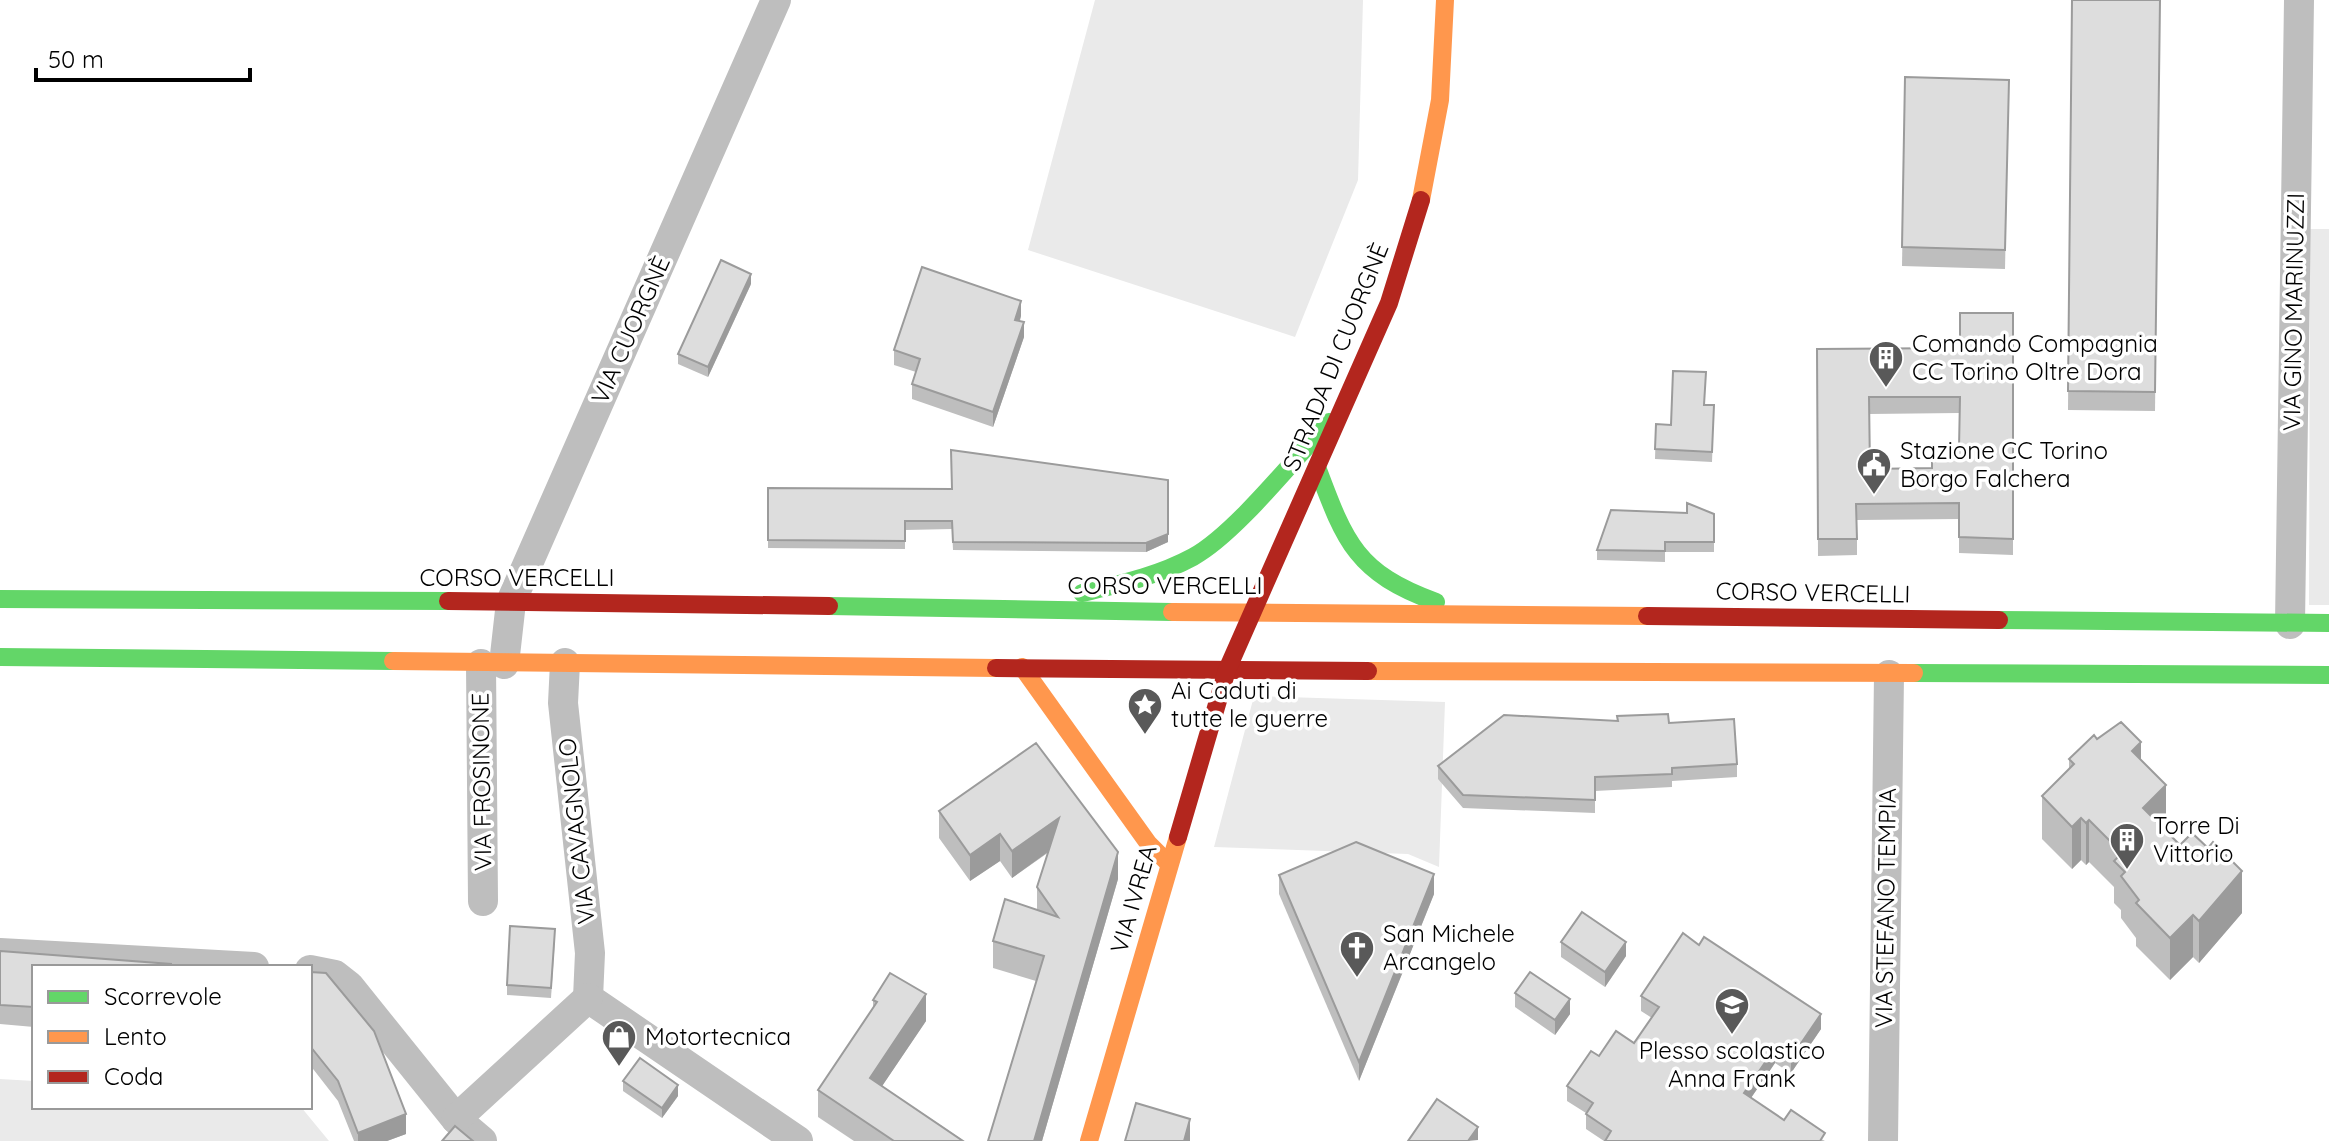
<svg xmlns="http://www.w3.org/2000/svg" width="2329" height="1141" viewBox="0 0 2329 1141" font-family="Quicksand,sans-serif">
  <style>
    .green { fill: #eaeaea }
    .lines { fill: none; stroke-linecap: round; stroke-linejoin: round }
    .street { stroke: #bebebe; stroke-width: 30 }
    .fast { stroke: #63d668; stroke-width: 18 }
    .slow { stroke: #ff974d; stroke-width: 18 }
    .jam { stroke: #b3261e; stroke-width: 18 }
    .wall { fill: #bebebe; fill-rule: evenodd }
    .shaded-wall { fill: #9b9b9b }
    .building { fill: #ddd; stroke: #9b9b9b; stroke-width: 2; fill-rule: evenodd }
    .labels { text-anchor: middle; stroke-width: 7; stroke-linejoin: round; paint-order: stroke }
    .street-label { font-size: 24px; fill: #000; stroke: #fff }
    .poi-label { font-size: 24px; fill: #000; stroke: #fff; text-anchor: start }
  </style>
  <rect width="100%" height="100%" fill="#fff"/>
  <g class="green">
    <path d="M1095,0H1363L1358,180L1295,337L1028,250Z"/>
    <path d="M2310,229H2329V605H2309Z"/>
    <path d="M1254,696L1445,702L1439,867L1408,854L1214,847Z"/>
    <path d="M0,1079L34,1081V1107H301L329,1141H0Z"/>
  </g>
  <g class="lines">
    <g class="street">
      <path d="M2290,624L2299,0"/>
      <path d="M565,663L563,703L590,953L588,998L798,1141"/>
      <path d="M481,664L483,901"/>
      <path d="M504,664L511,602L776,0"/>
      <path d="M0,953L254,967"/>
      <path d="M310,970L335,975L349,986L456,1119L482,1141"/>
      <path d="M456,1119L588,998"/>
      <path d="M1883,1141L1889,675"/>
    </g>
    <g class="fast">
      <path d="M1317,467C1345,542 1356,573 1436,602"/>
      <path d="M1082,593C1120,584 1158,576 1193,557C1235,534 1294,459 1329,422"/>
      <path d="M0,599L448,601"/>
      <path d="M829,606L1172,612"/>
      <path d="M1999,620L2329,623"/>
      <path d="M0,657L393,661"/>
      <path d="M1914,673L2329,675"/>
    </g>
    <g class="slow">
      <path d="M1421,200L1440,100L1445,0"/>
      <path d="M1172,612L1647,616"/>
      <path d="M393,661L996,668"/>
      <path d="M1022,667L1148,843L1169,864"/>
      <path d="M1368,671L1914,673"/>
      <path d="M1089,1141L1178,837"/>
    </g>
    <g class="jam">
      <path d="M448,601L829,606"/>
      <path d="M1647,616L1999,620"/>
      <path d="M996,668L1368,671"/>
      <path d="M1178,837L1227,670L1389,303L1421,200"/>
    </g>
  </g>
  <g class="wall">
    <path d="M2072,0H2160L2155,411L2068,410Z"/>
    <path d="M1905,77L2009,80L2005,269L1902,266Z"/>
    <path d="M751,284L708,377L678,364V354Z"/>
    <path d="M2013,313V555L1959,553V519L1857,520V555L1818,556L1817,349L1960,348ZM1959,413V448L1932,468L1870,469L1869,414Z"/>
    <path d="M1021,316L1020,321L1024,337L993,427L912,399V384L916,372L894,365V350Z"/>
    <path d="M1705,405H1714L1712,462L1655,459L1656,424L1671,425Z"/>
    <path d="M768,488L1168,542L1146,552L953,550L952,529L905,530V549L768,548Z"/>
    <path d="M1714,514V552H1665V562L1597,560V550Z"/>
    <path d="M1669,723L1737,764V777L1672,781V787L1595,791V813L1463,808L1438,779V766Z"/>
    <path d="M2097,739L2141,760L2166,827L2164,829L2242,913L2199,963L2193,957L2170,980L2136,946V938L2121,918V910L2114,903V887L2089,862L2086,865L2081,860L2072,869L2042,839V796L2069,769V759Z"/>
    <path d="M1036,743L1118,852V879L1042,1141H988L1036,981L993,968V941L1005,899L1037,910V887L1049,852L1012,878L1000,861L970,881L939,838V811Z"/>
    <path d="M1279,875L1434,894L1359,1081L1279,894Z"/>
    <path d="M555,939L551,998L507,995V985Z"/>
    <path d="M1561,942L1626,956L1605,987L1561,957Z"/>
    <path d="M0,951L34,967V1027L0,1024Z"/>
    <path d="M310,972L406,1134L387,1141H354L338,1101L310,1065Z"/>
    <path d="M1515,993L1570,1014L1555,1035L1515,1007Z"/>
    <path d="M1641,996L1821,1029L1791,1073L1775,1063L1751,1098L1784,1120L1825,1141H1604L1586,1129V1113L1567,1101V1086L1599,1056L1634,1043L1652,1018L1641,1011Z"/>
    <path d="M873,1000L926,1021L882,1086L964,1141H854L818,1117V1090L873,1008Z"/>
    <path d="M623,1081L678,1096L662,1118L623,1091Z"/>
  </g>
  <g class="shaded-wall">
    <path d="M751,274V284L708,377V367Z"/>
    <path d="M1021,301V316L1015,334V320Z"/>
    <path d="M1024,322V337L993,427V412Z"/>
    <path d="M1168,534V542L1146,552V543Z"/>
    <path d="M2141,742V784L2132,751Z"/>
    <path d="M2166,785V827L2143,850V808Z"/>
    <path d="M1059,818V844L1012,878V851Z"/>
    <path d="M2081,818V860L2072,869V827Z"/>
    <path d="M2089,820V862L2086,865V823Z"/>
    <path d="M1000,834V861L970,881V855Z"/>
    <path d="M1118,852V879L1042,1141H1034Z"/>
    <path d="M2242,871V913L2199,963V921Z"/>
    <path d="M1434,874V894L1359,1081V1062Z"/>
    <path d="M2193,915V957L2170,980V938Z"/>
    <path d="M1626,942V956L1605,987V972Z"/>
    <path d="M926,994V1021L870,1104V1078Z"/>
    <path d="M1570,999V1014L1555,1035V1020Z"/>
    <path d="M1821,1014V1029L1791,1073V1058Z"/>
    <path d="M1775,1048V1063L1744,1108V1093Z"/>
    <path d="M678,1085V1096L662,1118V1108Z"/>
    <path d="M406,1114V1134L387,1141H358V1133Z"/>
    <path d="M1190,1119V1141H1184Z"/>
    <path d="M1478,1127V1140L1468,1141Z"/>
  </g>
  <g class="building">
    <path d="M2072,0H2160L2155,392L2068,391Z"/>
    <path d="M1905,77L2009,80L2005,250L1902,247Z"/>
    <path d="M721,260L751,274L708,367L678,354Z"/>
    <path d="M922,267L1021,301L1015,320L1024,322L993,412L912,384L920,359L894,350Z"/>
    <path d="M1960,313H2013V539L1959,537V503L1856,504L1857,539H1818L1817,349L1960,348ZM1869,397H1960L1959,448L1932,449V468L1870,469Z"/>
    <path d="M1673,371L1706,372L1704,405H1714L1712,452L1655,449L1656,424L1671,425Z"/>
    <path d="M951,450L1168,480V534L1146,543L953,542L952,521H905V541L768,540V488L952,489Z"/>
    <path d="M1687,503L1714,514V542H1665V551L1597,550L1611,510L1687,513Z"/>
    <path d="M1668,714L1669,723L1734,719L1737,764L1672,768V774L1595,777V800L1463,795L1438,766L1504,715L1618,721L1617,716Z"/>
    <path d="M2121,722L2141,742L2132,751L2166,785L2143,808L2180,845L2192,833L2208,848L2213,842L2242,871L2199,921L2193,915L2170,938L2136,903L2139,900L2121,876L2125,872L2114,861L2122,853L2089,820L2086,823L2081,818L2072,827L2042,796L2074,764L2069,759L2094,735L2097,739Z"/>
    <path d="M1036,743L1118,852L1034,1141H988L1044,956L993,941L1005,899L1058,917L1037,887L1059,818L1012,851L1000,834L970,855L939,811Z"/>
    <path d="M1356,842L1434,874L1359,1062L1279,875Z"/>
    <path d="M1582,912L1626,942L1605,972L1561,942Z"/>
    <path d="M510,926L555,929L551,988L507,985Z"/>
    <path d="M1683,933L1699,945L1704,937L1821,1014L1791,1058L1775,1048L1744,1093L1784,1120L1791,1110L1825,1133L1820,1141H1605L1611,1131L1586,1114L1593,1103L1567,1086L1591,1051L1599,1056L1616,1031L1634,1043L1659,1007L1641,996Z"/>
    <path d="M0,951L171,964V967H34V1007L0,1005Z"/>
    <path d="M310,972L326,973L374,1031L406,1114L358,1133L338,1081L310,1046Z"/>
    <path d="M1530,972L1570,999L1555,1020L1515,993Z"/>
    <path d="M890,973L926,994L870,1078L963,1141H894L818,1090L877,1002L873,1000Z"/>
    <path d="M640,1058L678,1085L662,1108L623,1081Z"/>
    <path d="M1437,1099L1478,1127L1468,1141H1408Z"/>
    <path d="M1136,1103L1190,1119L1184,1141H1125Z"/>
    <path d="M455,1126L473,1141H442Z"/>
  </g>
  <defs>
    <symbol id="building-pin" viewBox="-11 -11 22 30"><path d="M0 17L-7.5 6A9.5 9.5 0 1 1 7.5 6Z" fill="#595959" stroke="#fff"/><path d="M-4-6H4V6H1V3H-1V6H-4ZM-2.5-4.3h1.7v1.8h-1.7ZM.8-4.3h1.7v1.8H.8ZM-2.5-1h1.7V.8h-1.7ZM.8-1h1.7V.8H.8Z" fill="#fff"/></symbol>
    <symbol id="civic-pin" viewBox="-11 -11 22 30"><path d="M0 17L-7.5 6A9.5 9.5 0 1 1 7.5 6Z" fill="#595959" stroke="#fff"/><path d="M-.6-6.5H3V-4.5H.6V-3L4-1V1h2V6H-6V1h2V-1L-.6-3ZM-1.2 2.5V6h2.4V2.5Z" fill="#fff"/></symbol>
    <symbol id="sight-pin" viewBox="-11 -11 22 30"><path d="M0 17L-7.5 6A9.5 9.5 0 1 1 7.5 6Z" fill="#595959" stroke="#fff"/><path d="M0-6L1.8-2.2L6-1.7L2.9 1.2L3.7 5.4L0 3.3L-3.7 5.4L-2.9 1.2L-6-1.7L-1.8-2.2Z" fill="#fff"/></symbol>
    <symbol id="church-pin" viewBox="-11 -11 22 30"><path d="M0 17L-7.5 6A9.5 9.5 0 1 1 7.5 6Z" fill="#595959" stroke="#fff"/><path d="M-1.2-6h2.4v3.5h3.3v2.4h-3.3V6h-2.4V-.1h-3.3v-2.4h3.3Z" fill="#fff"/></symbol>
    <symbol id="school-pin" viewBox="-11 -11 22 30"><path d="M0 17L-7.5 6A9.5 9.5 0 1 1 7.5 6Z" fill="#595959" stroke="#fff"/><path d="M0-5L7-2L0 1L-7-2ZM-4 1L0 2.5L4 1V4Q0 6-4 4Z" fill="#fff"/></symbol>
    <symbol id="shop-pin" viewBox="-11 -11 22 30"><path d="M0 17L-7.5 6A9.5 9.5 0 1 1 7.5 6Z" fill="#595959" stroke="#fff"/><path d="M-5-2.5h2.3a2.7 3.5 0 0 1 5.4 0H5L5.5 6h-11ZM-1.5-2.5h3a1.5 2.3 0 0 0-3 0Z" fill="#fff"/></symbol>
  </defs>
  <g fill-rule="evenodd">
    <use href="#building-pin" x="1866" y="338" width="40" height="54"/>
    <use href="#civic-pin" x="1854" y="445" width="40" height="54"/>
    <use href="#sight-pin" x="1125" y="685" width="40" height="54"/>
    <use href="#building-pin" x="2107" y="820" width="40" height="54"/>
    <use href="#church-pin" x="1337" y="928" width="40" height="54"/>
    <use href="#school-pin" x="1712" y="985" width="40" height="54"/>
    <use href="#shop-pin" x="599" y="1017" width="40" height="54"/>
  </g>
  <g class="labels">
    <g class="street-label">
      <text transform="translate(2294 312) rotate(-89)" y="8">VIA GINO MARINUZZI</text>
      <text transform="translate(631 330) rotate(-66)" y="8">VIA CUORGNÈ</text>
      <text transform="translate(1336 357) rotate(-68)" y="8">STRADA DI CUORGNÈ</text>
      <text x="517" y="586">CORSO VERCELLI</text>
      <text x="1165" y="594">CORSO VERCELLI</text>
      <text transform="translate(1813 593) rotate(1)" y="8">CORSO VERCELLI</text>
      <text transform="translate(482 782) rotate(-91)" y="8">VIA FROSINONE</text>
      <text transform="translate(577 831) rotate(-96)" y="8">VIA CAVAGNOLO</text>
      <text transform="translate(1134 899) rotate(-74)" y="8">VIA IVREA</text>
      <text transform="translate(1886 908) rotate(-89)" y="8">VIA STEFANO TEMPIA</text>
    </g>
    <g class="poi-label">
      <text x="1912" y="352">Comando Compagnia<tspan x="1912" dy="28">CC Torino Oltre Dora</tspan></text>
      <text x="1900" y="459">Stazione CC Torino<tspan x="1900" dy="28">Borgo Falchera</tspan></text>
      <text x="1171" y="699">Ai Caduti di<tspan x="1171" dy="28">tutte le guerre</tspan></text>
      <text x="2153" y="834">Torre Di<tspan x="2153" dy="28">Vittorio</tspan></text>
      <text x="1383" y="942">San Michele<tspan x="1383" dy="28">Arcangelo</tspan></text>
      <text x="645" y="1045">Motortecnica</text>
      <text x="1732" y="1059" text-anchor="middle">Plesso scolastico<tspan x="1732" dy="28">Anna Frank</tspan></text>
    </g>
  </g>
  <rect x="32" y="965" width="280" height="144" fill="#ffffff" stroke="#999999" stroke-width="2"/>
  <rect x="48" y="991" width="40" height="12" fill="#63d668" stroke="#999999" stroke-width="2"/>
  <text x="104" y="1005" font-size="24" fill="#000000">Scorrevole</text>
  <rect x="48" y="1031" width="40" height="12" fill="#ff974d" stroke="#999999" stroke-width="2"/>
  <text x="104" y="1045" font-size="24" fill="#000000">Lento</text>
  <rect x="48" y="1071" width="40" height="12" fill="#b3261e" stroke="#999999" stroke-width="2"/>
  <text x="104" y="1085" font-size="24" fill="#000000">Coda</text>
  <path d="M36 68v12h214v-12" fill="none" stroke="#000000" stroke-width="4"/>
  <text x="48" y="68" font-size="24" fill="#000000" stroke="#ffffff" stroke-width="6" paint-order="stroke">50 m</text>
</svg>
